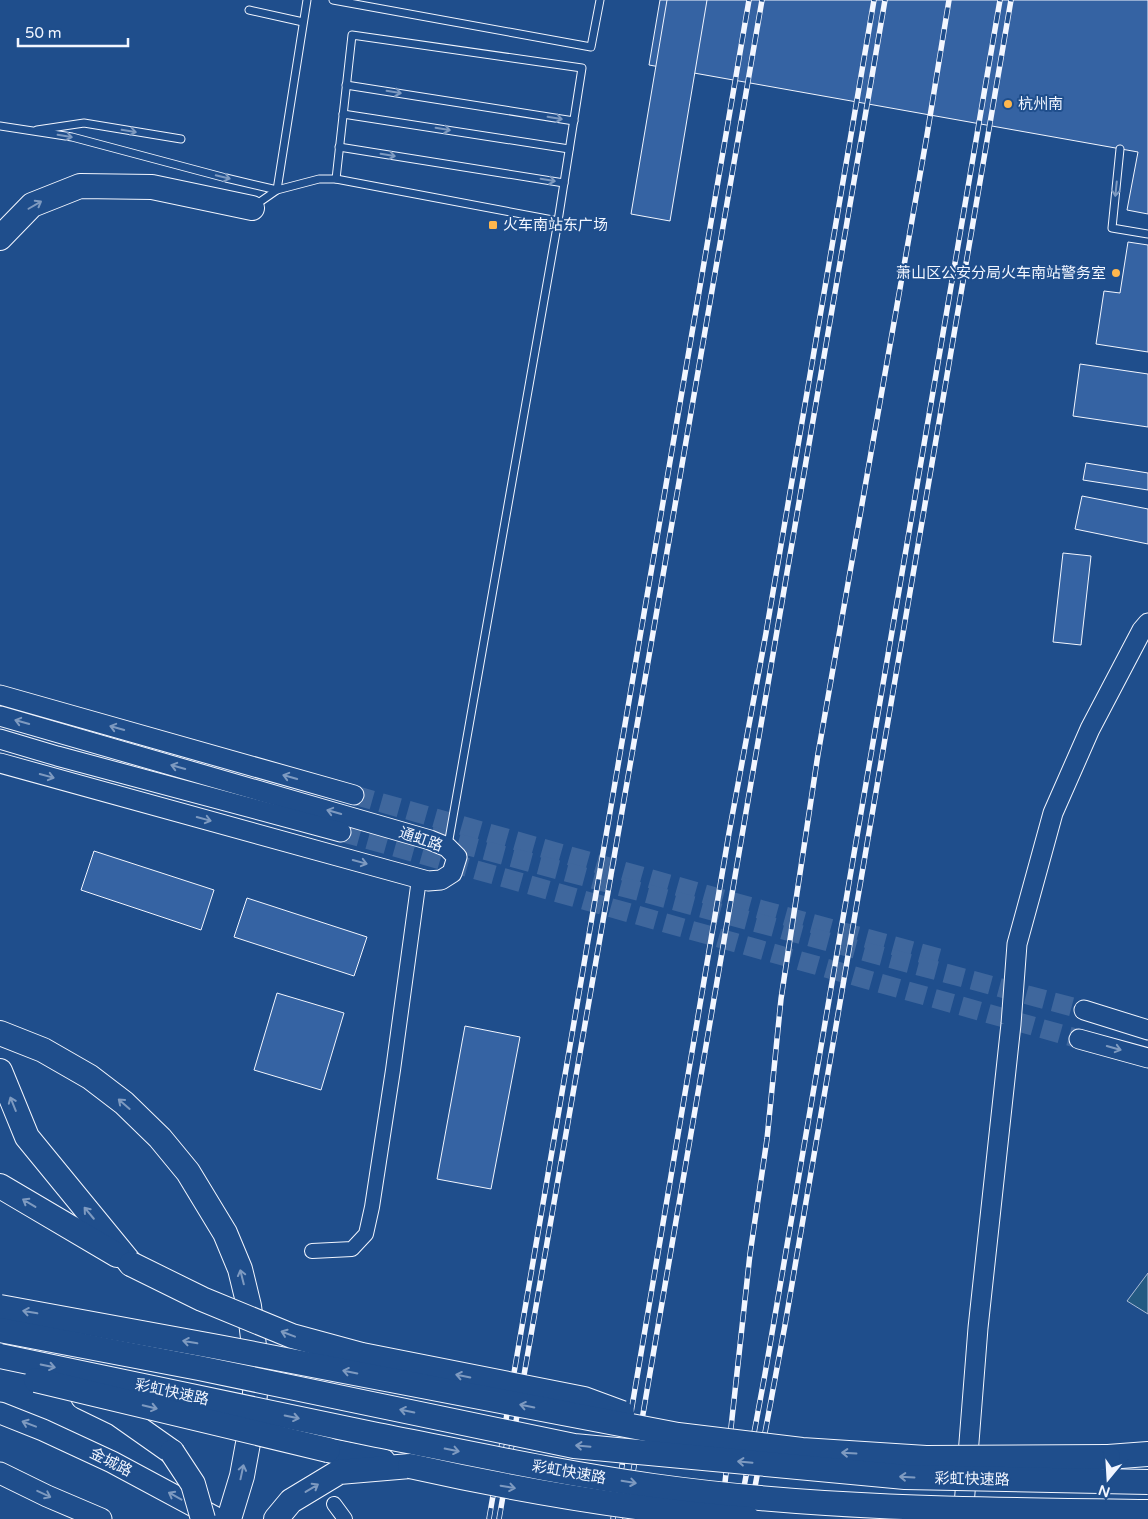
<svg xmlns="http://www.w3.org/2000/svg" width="1148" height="1519" viewBox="0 0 1148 1519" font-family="'Varela Round','Noto Sans SC',sans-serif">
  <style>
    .green { fill: #245a82; stroke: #a8bbd7 }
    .building { fill: #3563a3; stroke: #f2f6ff }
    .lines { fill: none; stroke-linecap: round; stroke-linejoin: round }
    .secondary-tunnel { stroke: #3f679d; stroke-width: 19; stroke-dasharray: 19 9; stroke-linecap: butt }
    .lane-casing { stroke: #f2f6ff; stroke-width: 9 }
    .street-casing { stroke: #f2f6ff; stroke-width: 16 }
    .secondary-casing { stroke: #f2f6ff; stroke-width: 21 }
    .primary-casing { stroke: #f2f6ff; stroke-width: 23 }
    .highway-casing { stroke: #f2f6ff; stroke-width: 26 }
    .lane { stroke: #1f4e8c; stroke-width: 7 }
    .street { stroke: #1f4e8c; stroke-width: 14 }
    .secondary { stroke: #1f4e8c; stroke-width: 19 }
    .primary { stroke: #1f4e8c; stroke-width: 21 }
    .highway { stroke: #1f4e8c; stroke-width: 24 }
    .rail-casing { stroke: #f2f6ff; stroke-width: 5.5 }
    .rail { stroke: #1f4e8c; stroke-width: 4; stroke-dasharray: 11; stroke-linecap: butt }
    .highway-bridge-casing { stroke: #f2f6ff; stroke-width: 26; stroke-linecap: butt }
    .highway-bridge { stroke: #1f4e8c; stroke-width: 24 }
    .oneway { stroke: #7e9ac0 }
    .poi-dot { fill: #ffb74d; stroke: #1f4e8c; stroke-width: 2 }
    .labels { text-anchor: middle; stroke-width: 4; stroke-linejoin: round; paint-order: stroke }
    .poi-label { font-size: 15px; fill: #f2f6ff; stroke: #1f4e8c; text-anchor: start }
    .street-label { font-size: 15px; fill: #f2f6ff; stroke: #1f4e8c }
  </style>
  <rect width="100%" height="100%" fill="#1f4e8c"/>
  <path class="green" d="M1148,1273V1314L1127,1301Z"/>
  <g class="building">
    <path d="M660,0H1148V214L1127,210L1138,152L649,65Z"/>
    <path d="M667,0H707L670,221L631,214Z"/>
    <path d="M1128,242L1148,245V352L1096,344L1104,291L1120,293Z"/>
    <path d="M1080,364L1148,374V427L1073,416Z"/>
    <path d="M1086,463L1148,473V490L1083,480Z"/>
    <path d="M1082,496L1148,509V544L1075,529Z"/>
    <path d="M1063,553L1091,556L1081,645L1053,642Z"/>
    <path d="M94,851L214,890L201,930L81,890Z"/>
    <path d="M247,898L367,937L354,976L234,937Z"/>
    <path d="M277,993L344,1013L321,1090L254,1070Z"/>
    <path d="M465,1026L520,1037L491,1189L437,1179Z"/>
  </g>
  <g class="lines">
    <g class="secondary-tunnel">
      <path d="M354,795L719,898L946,960"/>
      <path d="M341,832L1079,1039"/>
      <path d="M431,836L1084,1010"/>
    </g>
    <defs>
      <g id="lane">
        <path d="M333,0L591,47L600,0"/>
        <path d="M249,10L303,22"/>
        <path d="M346,85L574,121"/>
        <path d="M343,114L569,149"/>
        <path d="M0,126L72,137L226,178L277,190L319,179H336L558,221"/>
        <path d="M37,130L84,123L181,139"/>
        <path d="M339,147L564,183"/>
        <path d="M1120,149L1112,228L1148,234"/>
        <path d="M336,179L352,35L582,68L558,221L448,845"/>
        <path d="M254,206L277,190L307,0"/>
      </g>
      <g id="street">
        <path d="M312,1251L352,1249L366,1234L372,1207L393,1070L419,879"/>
        <path d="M334,1504L345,1519"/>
      </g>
      <g id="secondary">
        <path d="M0,695L354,795"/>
        <path d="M0,716L430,840L447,847L457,857L452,873L441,880L428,881L0,763"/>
        <path d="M0,739L57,756L341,832"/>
        <path d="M1084,1010L1148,1030"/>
        <path d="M1079,1039L1148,1058"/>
        <path d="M966,1518H963L978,1328L1011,1024L1017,944L1053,813L1090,729L1142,630L1148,623"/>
      </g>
      <g id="primary">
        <path d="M0,1413L43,1430L112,1462L218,1519"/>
        <path d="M0,1473L47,1496L101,1519"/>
      </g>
      <g id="highway">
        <path d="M0,238L32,205L80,186L152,187L252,208"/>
        <path d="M0,1033L43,1050L90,1077L124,1103L160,1138L188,1172L225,1233L240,1269L249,1306L257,1370L253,1416L242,1476L229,1519"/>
        <path d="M0,1071L27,1137L131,1264"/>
        <path d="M0,1186L117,1255"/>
        <path d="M83,1397L118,1414L172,1452"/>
        <path d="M328,1450L383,1461"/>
        <path d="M1108,1457L1148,1454"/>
        <path d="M276,1519L291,1501L339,1472L410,1466"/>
      </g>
    </defs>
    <use href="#lane" class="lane-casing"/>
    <use href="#street" class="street-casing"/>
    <use href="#secondary" class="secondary-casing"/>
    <use href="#primary" class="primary-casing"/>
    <use href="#highway" class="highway-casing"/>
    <use href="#lane" class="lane"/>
    <use href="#street" class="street"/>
    <use href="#secondary" class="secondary"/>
    <use href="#primary" class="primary"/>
    <use href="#highway" class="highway"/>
    <defs>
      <g id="rail">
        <path d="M489,1519L749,0"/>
        <path d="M499,1519L657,610L762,0"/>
        <path d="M613,1519L729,833L766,633L874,0"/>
        <path d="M625,1519L885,0"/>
        <path d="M721,1519L750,1254L767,1139L781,999L818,754L927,135L949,0"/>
        <path d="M738,1519L765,1374L1000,0"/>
        <path d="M749,1519L785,1325L1011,0"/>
      </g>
    </defs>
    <use href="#rail" class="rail-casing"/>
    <use href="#rail" class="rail"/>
    <defs>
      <g id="highway-bridge">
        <path d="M131,1264L202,1299L292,1336L362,1355L584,1399L622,1413"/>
        <path d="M0,1307L218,1347L678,1435L802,1450L926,1458L1108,1457"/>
        <path d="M0,1330L199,1368L574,1446L905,1477L1148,1482"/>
        <path d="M0,1356C126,1382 251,1409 377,1435C469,1453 560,1473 653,1486C817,1509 983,1510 1148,1512"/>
        <path d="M36,1380L328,1450"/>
        <path d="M172,1452L193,1484L203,1519"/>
        <path d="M410,1466C522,1491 633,1510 748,1519"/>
      </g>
    </defs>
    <use href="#highway-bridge" class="highway-bridge-casing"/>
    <use href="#highway-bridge" class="highway-bridge"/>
  </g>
  <defs><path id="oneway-shaft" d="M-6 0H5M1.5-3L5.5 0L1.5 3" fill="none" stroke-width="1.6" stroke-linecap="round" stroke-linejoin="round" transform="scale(1.25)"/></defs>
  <g class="oneway">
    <use href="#oneway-shaft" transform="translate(394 92) rotate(9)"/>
    <use href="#oneway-shaft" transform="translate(555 118) rotate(9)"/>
    <use href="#oneway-shaft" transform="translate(443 129) rotate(9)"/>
    <use href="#oneway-shaft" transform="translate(129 131) rotate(9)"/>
    <use href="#oneway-shaft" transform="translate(65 136) rotate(9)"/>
    <use href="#oneway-shaft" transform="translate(388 155) rotate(9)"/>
    <use href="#oneway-shaft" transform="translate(223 177) rotate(14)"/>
    <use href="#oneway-shaft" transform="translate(548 180) rotate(9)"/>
    <use href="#oneway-shaft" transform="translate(1116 189) rotate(96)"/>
    <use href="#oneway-shaft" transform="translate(35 205) rotate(-30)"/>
    <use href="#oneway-shaft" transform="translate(22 722) rotate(-164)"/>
    <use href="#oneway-shaft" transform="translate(117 728) rotate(-164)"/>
    <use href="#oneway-shaft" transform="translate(178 767) rotate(-164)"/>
    <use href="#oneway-shaft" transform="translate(47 776) rotate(15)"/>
    <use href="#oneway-shaft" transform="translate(290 777) rotate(-164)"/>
    <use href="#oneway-shaft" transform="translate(334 812) rotate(-164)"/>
    <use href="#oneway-shaft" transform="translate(204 819) rotate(15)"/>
    <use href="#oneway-shaft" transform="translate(360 862) rotate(15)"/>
    <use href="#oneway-shaft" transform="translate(1114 1048) rotate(16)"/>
    <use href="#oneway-shaft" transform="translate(13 1104) rotate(-112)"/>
    <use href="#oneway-shaft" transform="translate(124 1104) rotate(-139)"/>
    <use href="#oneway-shaft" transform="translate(29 1203) rotate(-149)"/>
    <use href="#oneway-shaft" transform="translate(89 1213) rotate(-130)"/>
    <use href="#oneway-shaft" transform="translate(242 1277) rotate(-104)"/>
    <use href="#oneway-shaft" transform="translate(30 1312) rotate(-170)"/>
    <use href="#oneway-shaft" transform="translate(288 1334) rotate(-159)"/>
    <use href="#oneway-shaft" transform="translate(190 1342) rotate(-170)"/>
    <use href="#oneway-shaft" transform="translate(48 1366) rotate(12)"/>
    <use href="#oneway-shaft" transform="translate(350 1372) rotate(-169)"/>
    <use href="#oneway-shaft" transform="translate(463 1376) rotate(-169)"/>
    <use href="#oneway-shaft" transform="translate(527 1406) rotate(-169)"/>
    <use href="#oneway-shaft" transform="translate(150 1407) rotate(13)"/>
    <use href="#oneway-shaft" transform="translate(407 1411) rotate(-168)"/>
    <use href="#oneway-shaft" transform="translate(292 1417) rotate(12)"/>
    <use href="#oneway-shaft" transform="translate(29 1424) rotate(-159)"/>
    <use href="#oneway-shaft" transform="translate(583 1446) rotate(-175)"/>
    <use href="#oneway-shaft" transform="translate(452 1450) rotate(11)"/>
    <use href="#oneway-shaft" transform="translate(849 1453) rotate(-177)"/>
    <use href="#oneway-shaft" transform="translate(745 1462) rotate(-175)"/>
    <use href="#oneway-shaft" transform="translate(242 1472) rotate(-78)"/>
    <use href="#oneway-shaft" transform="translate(907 1477) rotate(-177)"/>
    <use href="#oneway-shaft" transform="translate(629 1482) rotate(9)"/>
    <use href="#oneway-shaft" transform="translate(508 1487) rotate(10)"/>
    <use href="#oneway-shaft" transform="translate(312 1488) rotate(-31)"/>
    <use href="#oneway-shaft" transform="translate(44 1494) rotate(25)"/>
    <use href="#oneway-shaft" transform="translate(175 1496) rotate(-151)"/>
  </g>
  <g class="poi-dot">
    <circle cx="1008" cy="104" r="5"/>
    <rect x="488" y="220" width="10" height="10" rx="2.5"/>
    <circle cx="1116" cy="273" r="5"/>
  </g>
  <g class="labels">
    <g class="poi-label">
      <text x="1018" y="109">杭州南</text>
      <text x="503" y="230">火车南站东广场</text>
      <text x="1106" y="278" text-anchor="end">萧山区公安分局火车南站警务室</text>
    </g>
    <g class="street-label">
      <text transform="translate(421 839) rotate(19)" y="5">通虹路</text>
      <text transform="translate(172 1392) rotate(12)" y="5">彩虹快速路</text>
      <text transform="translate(111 1462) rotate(27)" y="5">金城路</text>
      <text transform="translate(569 1472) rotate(10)" y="5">彩虹快速路</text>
      <text transform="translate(972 1479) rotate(1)" y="5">彩虹快速路</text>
    </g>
  </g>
  <g transform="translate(1108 1479) rotate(198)" stroke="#1f4e8c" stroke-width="4" paint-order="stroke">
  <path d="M0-4L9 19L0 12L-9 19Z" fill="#f2f6ff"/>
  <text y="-8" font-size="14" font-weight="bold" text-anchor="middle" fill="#f2f6ff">N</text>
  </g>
  <path d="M18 38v8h110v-8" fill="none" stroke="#f2f6ff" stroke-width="2.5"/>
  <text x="25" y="38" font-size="15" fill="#f2f6ff" stroke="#1f4e8c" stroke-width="4" paint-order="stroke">50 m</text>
</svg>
